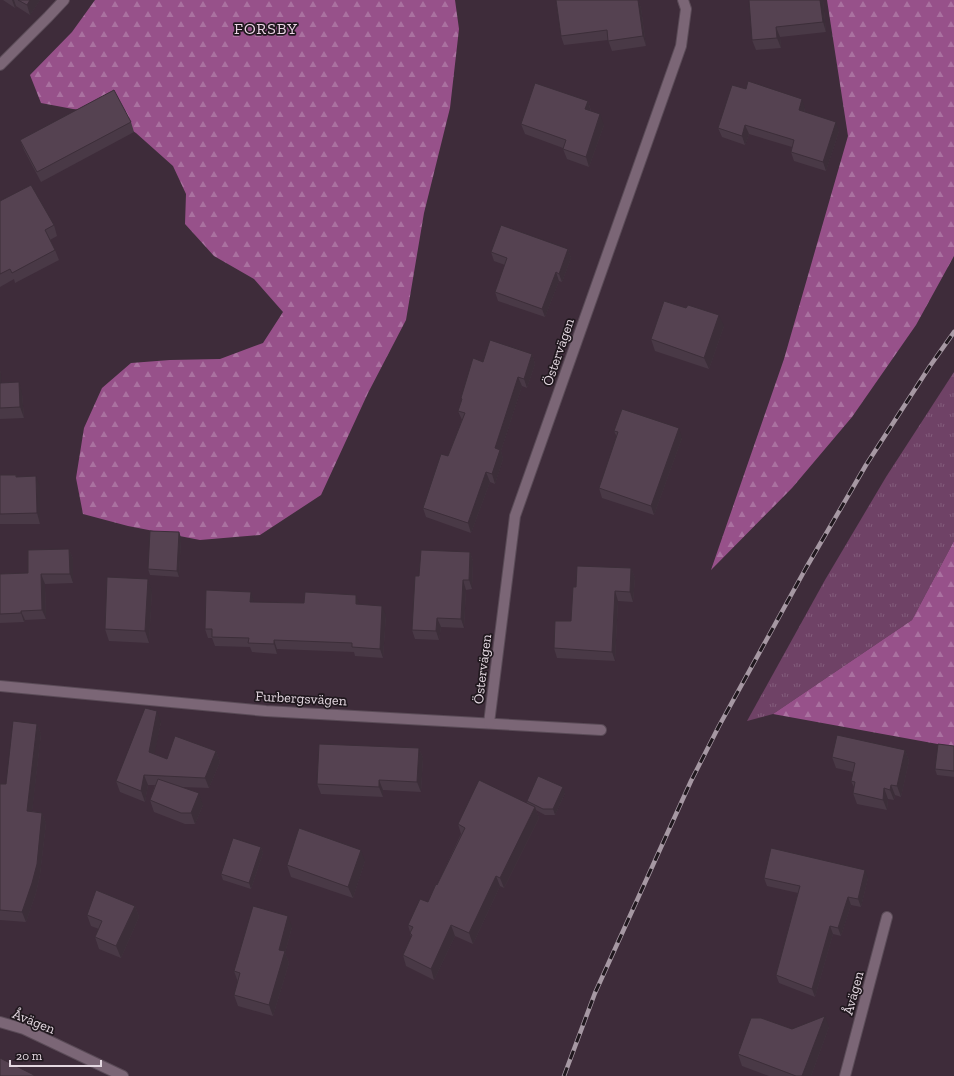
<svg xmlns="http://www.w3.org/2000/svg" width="954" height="1076" viewBox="0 0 954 1076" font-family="'Zilla Slab',serif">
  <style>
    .grass { fill: url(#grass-tufts) }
    .forest { fill: url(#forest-firs) }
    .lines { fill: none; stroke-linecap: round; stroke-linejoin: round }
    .minor-casing { stroke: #5a4b57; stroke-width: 12 }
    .minor { stroke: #7b6676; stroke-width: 10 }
    .rail-casing { stroke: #a698a3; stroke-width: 4.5 }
    .rail { stroke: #20181e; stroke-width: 3; stroke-dasharray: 9; stroke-linecap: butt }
    .wall { fill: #493946 }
    .shaded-wall { fill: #3c2e39 }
    .building { fill: #554251; stroke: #3c2e39 }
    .labels { text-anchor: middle; stroke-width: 3.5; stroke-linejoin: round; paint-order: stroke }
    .street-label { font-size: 14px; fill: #e4d8e1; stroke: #20181e }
    .quarter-label { font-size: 16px; letter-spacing: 1px; fill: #ecd4e6; stroke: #20181e }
  </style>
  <defs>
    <pattern id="grass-tufts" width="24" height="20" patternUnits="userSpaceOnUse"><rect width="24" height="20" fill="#6f4266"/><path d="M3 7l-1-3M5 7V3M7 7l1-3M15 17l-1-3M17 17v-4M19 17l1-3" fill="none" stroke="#835d7c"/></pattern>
    <pattern id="forest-firs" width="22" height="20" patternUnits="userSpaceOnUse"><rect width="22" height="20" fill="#97518a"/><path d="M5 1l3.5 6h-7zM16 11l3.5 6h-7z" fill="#aa71a0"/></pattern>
  </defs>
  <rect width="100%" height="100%" fill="#3e2c3a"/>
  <path class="grass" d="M954,372V541L912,620L773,714L747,721L825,580L886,477Z"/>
  <g class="forest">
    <path d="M95,0H455L459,29L450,108L424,213L406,320L368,393L321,495L260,535L200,540L128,526L83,514L76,478L84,428L102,388L131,363L170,360L220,359L263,343L283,312L254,279L214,256L185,224L186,194L173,166L136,133L105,112L73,109L41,103L30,75L72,32Z"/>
    <path d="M827,0H954V256L916,325L852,417L792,488L711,570L784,359L848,136Z"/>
    <path d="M954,541V747L773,714L912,620Z"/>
  </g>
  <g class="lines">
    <defs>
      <g id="minor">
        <path d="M0,65L48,17L64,0"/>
        <path d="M0,686L266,711L601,730"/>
        <path d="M489,723L515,516L681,46L686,9L683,0"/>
        <path d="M0,1022L24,1029L123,1076"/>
        <path d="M845,1076L887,917"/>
      </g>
    </defs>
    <use href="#minor" class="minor-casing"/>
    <use href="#minor" class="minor"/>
    <defs>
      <path id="rail" d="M564,1076L595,993L691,781L719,726L806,568L866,465L930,366L954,332"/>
    </defs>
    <use href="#rail" class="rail-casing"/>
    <use href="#rail" class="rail"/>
  </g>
  <g class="wall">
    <path d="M3,0H40L30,15L16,6L15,8Z"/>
    <path d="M556,0H638L641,8L646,46L612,51L608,40L564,45L561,36Z"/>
    <path d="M823,0L826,32L780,37L781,48L756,50L752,40Z"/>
    <path d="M588,101L591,111L604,125L589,167L567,159L563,149V148L525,134L521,124Z"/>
    <path d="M805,108L804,112L839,131L826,171L794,161L791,152L792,147L749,134L745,145L722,137L718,128Z"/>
    <path d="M131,122L134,132L41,182L24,150L20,140Z"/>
    <path d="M0,201L54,225L57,236L50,240L55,250L59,260L15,283L14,279L0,287Z"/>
    <path d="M568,249L571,258L562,282L559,281L545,317L498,301L495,292L505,265L494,261L491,252Z"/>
    <path d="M724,326L709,369L655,351L651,339Z"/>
    <path d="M532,354L535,364L527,388L522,386L501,451L503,459L495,484L490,482L471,533L426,517L423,508L448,456L462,420L458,411L462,400L461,398L483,362Z"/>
    <path d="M0,371L1,373V383L22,393L24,418L0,419Z"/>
    <path d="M614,431L682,438L654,515L602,498L599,488L617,437Z"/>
    <path d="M0,475H16L17,477L40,486V524H0Z"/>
    <path d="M179,532L181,538L179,577L150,575L148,569Z"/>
    <path d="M69,549L73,559V583L45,584L46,619L25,620L24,622L0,623V574L28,573Z"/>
    <path d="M470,552L473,561L472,589L466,590L464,628L441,627L439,640L415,639L412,630L419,576Z"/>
    <path d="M631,568L635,578L633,602L618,601L615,661L557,658L554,648L571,621Z"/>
    <path d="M152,591L149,643L109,641L105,629Z"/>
    <path d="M254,602L360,604L386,615L383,658L355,656L354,652L277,649V654L252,652L250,647L215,646L212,638H208L205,629Z"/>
    <path d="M161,722L154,754L167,759L216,751L220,762L209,788L181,787L203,805L195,824H185L154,812L150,800L155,785H148L145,802L120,792L116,781Z"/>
    <path d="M37,724L41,734L32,811L42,813L46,823L40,875L36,893L26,922L0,920V784H6Z"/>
    <path d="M954,746V777L937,775L935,769Z"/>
    <path d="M419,748L423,758L421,792L383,790V797L321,794L317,784Z"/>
    <path d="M905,750L909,761L901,797L895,795L894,800L888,799L887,810L857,804L853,793L854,787L851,781L853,772L836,768L832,757Z"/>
    <path d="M565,793L555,815H545L536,810L539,818L504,888L500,886L473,944L455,936L434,980L406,966L403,955L411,937L410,933V932L408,925L428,902L437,885L461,834L458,824L527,804V801Z"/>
    <path d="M261,847L263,853L251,889L223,880L221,874Z"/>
    <path d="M365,861L353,898L291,877L287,865Z"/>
    <path d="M764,878H868L861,907L851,905L841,936L833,934L815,997L779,983L776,975L798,893L767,886Z"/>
    <path d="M135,906L139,917L121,958L99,949L95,937L99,929L91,926L87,915Z"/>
    <path d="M292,927L285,953L289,963L273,1016L238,1006L234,995L238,982L234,971Z"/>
    <path d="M829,1027L811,1076H769L742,1066L738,1054L792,1029Z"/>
  </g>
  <g class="shaded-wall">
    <path d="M12,0H14L16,6L15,8Z"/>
    <path d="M30,0H40L30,15L27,5Z"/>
    <path d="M638,0L641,8L646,46L643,36Z"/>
    <path d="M820,0H823L826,32L823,22Z"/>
    <path d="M776,27L780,37L781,48L777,38Z"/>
    <path d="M802,99L805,108L802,119L799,110Z"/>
    <path d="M588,101L591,112L585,109Z"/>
    <path d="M600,114L604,125L589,167L586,157Z"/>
    <path d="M836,122L839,131L826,171L823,162Z"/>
    <path d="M745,125L749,134L745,145L742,136Z"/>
    <path d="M568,249L571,258L562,282L559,274Z"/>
    <path d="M556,272L559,281L545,317L542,309Z"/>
    <path d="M719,315L724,326L709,369L704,358Z"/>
    <path d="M532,354L535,364L527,388L524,379Z"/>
    <path d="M0,371L1,373L2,394L0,389Z"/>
    <path d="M518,377L522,386L501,451L503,459L495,484L492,474L495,448Z"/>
    <path d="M19,382L22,393L24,418L20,407Z"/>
    <path d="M679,428L682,438L654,515L651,506Z"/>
    <path d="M486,472L490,482L471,533L468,523Z"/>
    <path d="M36,476L40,486V524L37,513Z"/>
    <path d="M179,532L181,538L179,577L177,571Z"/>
    <path d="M69,549L73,559V583L70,574Z"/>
    <path d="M470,552L473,561L472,589L469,580Z"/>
    <path d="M631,568L635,578L633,602L630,592Z"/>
    <path d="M41,574L45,584L46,619L42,610Z"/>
    <path d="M148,579L152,591L149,643L145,631Z"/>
    <path d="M463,580L466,590L464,628L461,619Z"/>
    <path d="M615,591L618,601L615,661L612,652Z"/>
    <path d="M251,592L254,601L250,602Z"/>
    <path d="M356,595L360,604L359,613L356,604Z"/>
    <path d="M382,606L386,615L383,658L380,649Z"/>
    <path d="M21,611L25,620L24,622L21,613Z"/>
    <path d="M437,618L441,627L439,640L436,631Z"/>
    <path d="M274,640L277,649V654L274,644Z"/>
    <path d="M157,711L161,722L153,762L149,752Z"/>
    <path d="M37,724L41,734L31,821L27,811Z"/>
    <path d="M419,748L423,758L421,792L417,782Z"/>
    <path d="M905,750L909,761L901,797L897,786Z"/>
    <path d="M216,751L220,762L209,788L205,778Z"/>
    <path d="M144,775L148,785L145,802L141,791Z"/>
    <path d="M379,780L383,790V797L379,787Z"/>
    <path d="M891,785L895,795L894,800L890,790Z"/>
    <path d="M563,787L565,793L555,815L553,809Z"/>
    <path d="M884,788L888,799L887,810L883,800Z"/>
    <path d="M199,793L203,805L195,824L191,813Z"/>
    <path d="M535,807L539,818L504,888L500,878Z"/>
    <path d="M42,813L46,823L40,875L36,893L26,922L22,912Z"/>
    <path d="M261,847L263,853L251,889L249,883Z"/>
    <path d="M361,850L365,861L353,898L348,887Z"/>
    <path d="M865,870L868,878L861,907L858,899Z"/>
    <path d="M496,876L500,886L473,944L469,933Z"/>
    <path d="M848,897L851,905L841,936L838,928Z"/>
    <path d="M135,906L139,917L121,958L116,946Z"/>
    <path d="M288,916L292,927L285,953L289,963L273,1016L269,1005L279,950Z"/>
    <path d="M451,925L455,936L434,980L431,969Z"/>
    <path d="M830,926L833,934L815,997L812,989Z"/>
    <path d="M825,1016L829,1027L811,1076H802Z"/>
  </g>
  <g class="building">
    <path d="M18,0H30L27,5Z"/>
    <path d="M556,0H638L643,36L608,41L607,30L561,36Z"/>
    <path d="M749,0H820L823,22L776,27L777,38L752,40Z"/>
    <path d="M748,81L802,99L799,110L836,122L823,162L791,152L794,140L745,125L742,136L718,128L732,85L746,89Z"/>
    <path d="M535,83L588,101L585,109L600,114L586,157L563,149L566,140L521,124Z"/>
    <path d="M114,90L131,122L37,172L20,140Z"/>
    <path d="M31,185L54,225L45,230L55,250L12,273L10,269L0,274V201Z"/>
    <path d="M501,225L568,249L559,274L556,272L542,309L495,292L507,258L491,252Z"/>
    <path d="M664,301L686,308L688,305L719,315L704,358L651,339Z"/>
    <path d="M490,340L532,354L524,379L518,377L495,448L500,450L492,474L486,472L468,523L423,508L441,454L448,456L465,413L458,411L462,399L461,398L473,358L483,362Z"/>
    <path d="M19,382L20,407L0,408V383Z"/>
    <path d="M622,409L679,428L651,506L599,488L618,432L614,431Z"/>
    <path d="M0,475H16V477L36,476L37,513L0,514Z"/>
    <path d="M150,531L179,532L177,571L148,569Z"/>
    <path d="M69,549L70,574H41L42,610L21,611V613L0,614V574L28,573V550Z"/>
    <path d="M421,550L470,552L469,580H463L461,619L437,618L436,631L412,630L415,576H419Z"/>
    <path d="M577,566L631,568L630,592L615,591L612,652L554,648L555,621H571L573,587H576Z"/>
    <path d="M107,577L148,579L145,631L105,629Z"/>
    <path d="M206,590L251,592L250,602L304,603L305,592L356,595V604L382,606L380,649L352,647V643L274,640V644L248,643L249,638L212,637V629H205Z"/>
    <path d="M145,708L157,711L149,752L167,759L175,736L216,751L205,778L144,775L141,791L116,781Z"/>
    <path d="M13,721L37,724L27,811L42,813L37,864L32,883L22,912L0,910V784H6Z"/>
    <path d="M837,735L905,750L897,786L891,785L890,790L884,788L883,800L853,793L855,782L851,781L855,763L832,757Z"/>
    <path d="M319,744L419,748L417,782L379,780V787L317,784Z"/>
    <path d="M938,744L954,746V771L935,769Z"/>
    <path d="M538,776L563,787L553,809H543L527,801Z"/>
    <path d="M158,779L199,793L191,813H181L150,800Z"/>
    <path d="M479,780L535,807L500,878L496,876L469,933L451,925L431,969L403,955L412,935L410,933L413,927L408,925L420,899L428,902L436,884L437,885L465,828L458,824Z"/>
    <path d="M299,828L361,850L348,887L287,865Z"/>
    <path d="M233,838L261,847L249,883L221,874Z"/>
    <path d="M771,848L865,870L858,899L848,897L838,928L830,926L812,989L776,975L800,886L764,878Z"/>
    <path d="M96,890L135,906L116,946L95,937L102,921L87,915Z"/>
    <path d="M253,906L288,916L279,950L285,951L269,1005L234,995L240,973L234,971Z"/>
    <path d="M825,1016L802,1076H796L738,1054L751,1018H761L792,1029Z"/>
    <path d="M0,1058L34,1075V1076H0Z"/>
  </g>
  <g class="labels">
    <g class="street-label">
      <text transform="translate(558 352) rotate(-71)" y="5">Östervägen</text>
      <text transform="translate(482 669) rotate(-83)" y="5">Östervägen</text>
      <text transform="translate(301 698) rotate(3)" y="5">Furbergsvägen</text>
      <text transform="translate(853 993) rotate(-75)" y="5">Åvägen</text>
      <text transform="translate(34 1021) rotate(22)" y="5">Åvägen</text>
    </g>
    <g class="quarter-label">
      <text x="266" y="34">FORSBY</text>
    </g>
  </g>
  <path d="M10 1060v6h91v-6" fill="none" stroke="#e4d8e1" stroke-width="2"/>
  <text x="16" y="1060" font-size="12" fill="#e4d8e1" stroke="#20181e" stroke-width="3" paint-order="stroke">20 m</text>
</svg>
